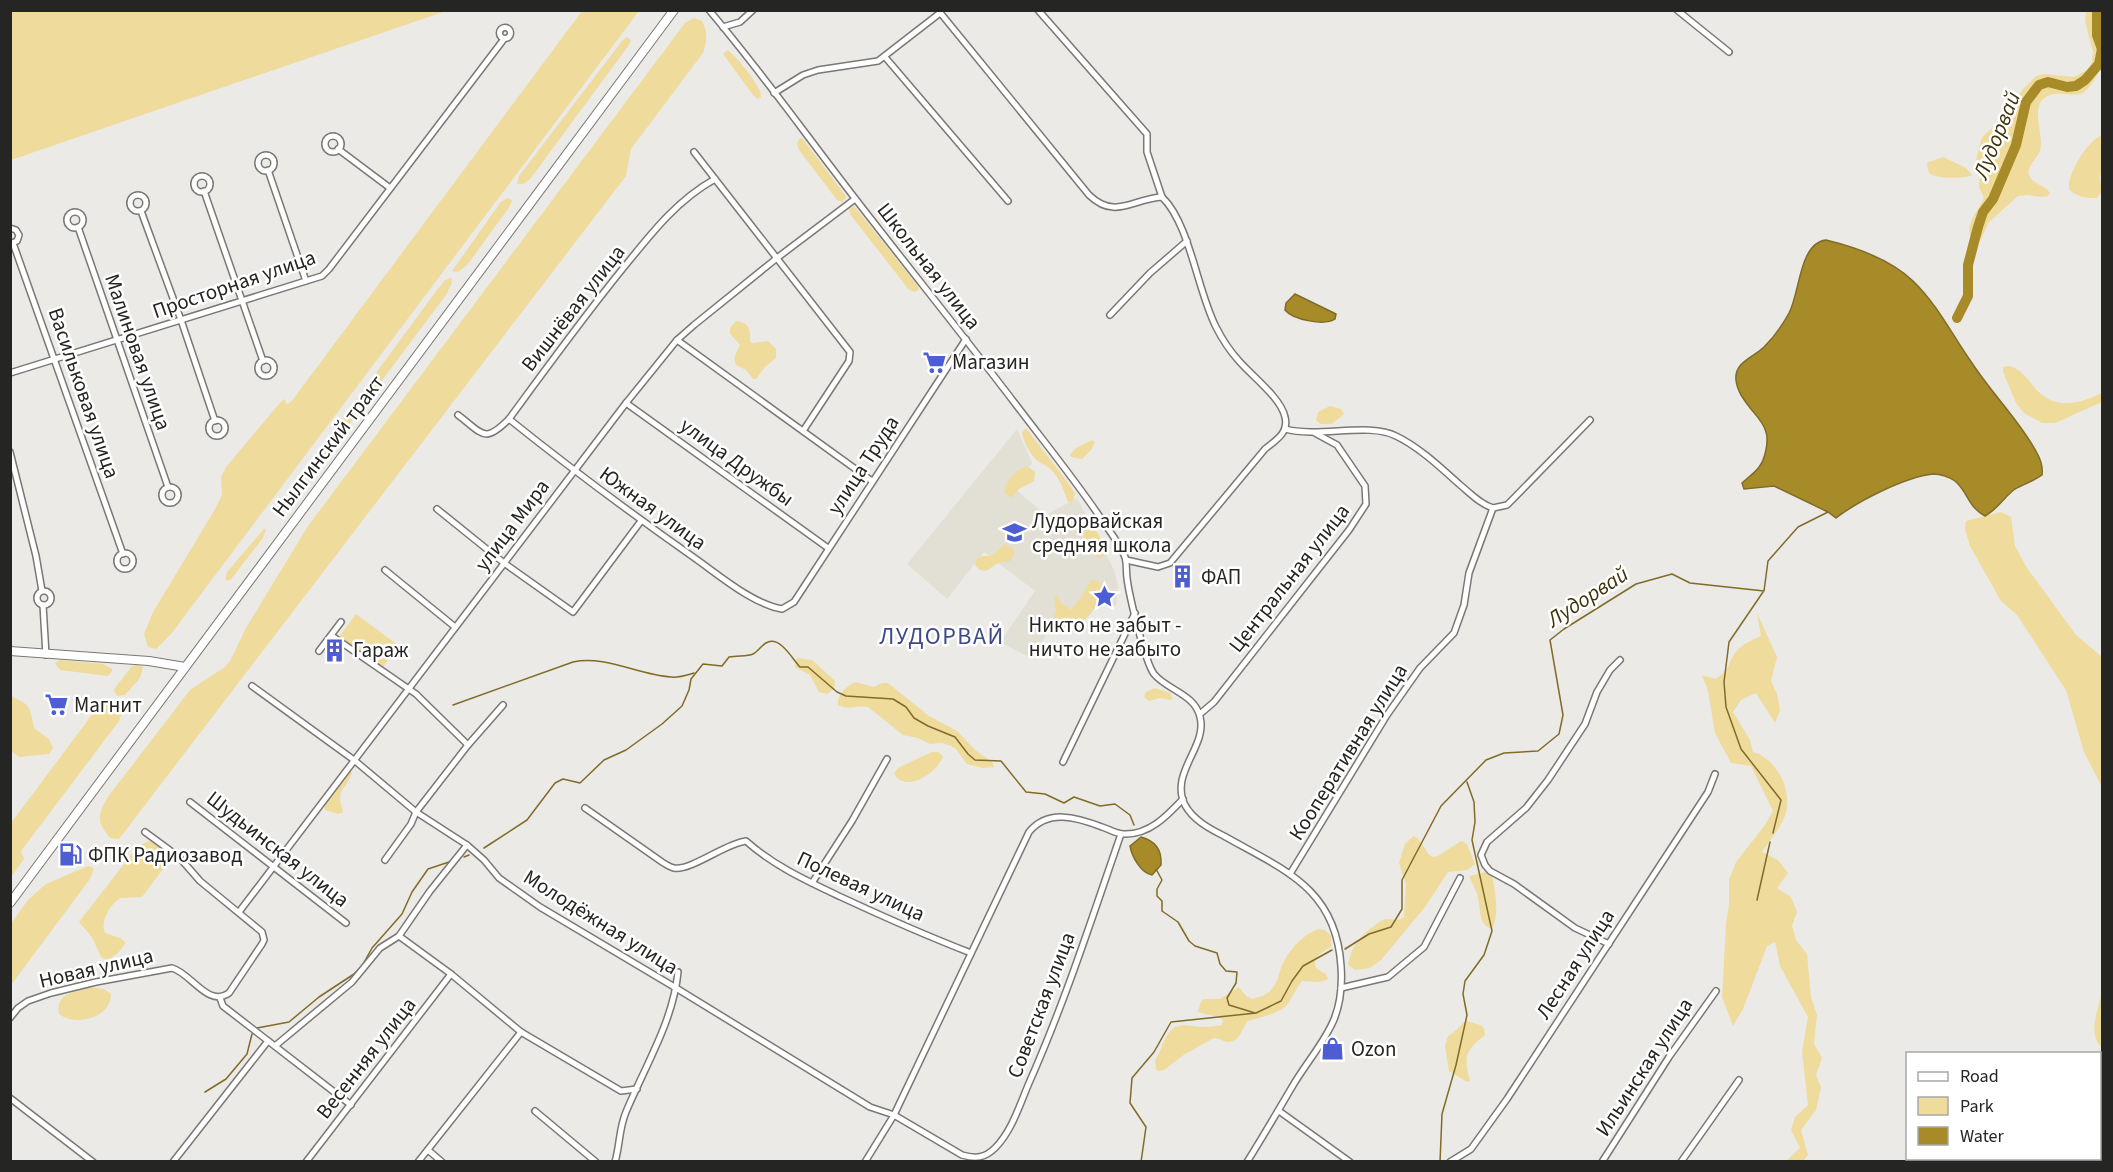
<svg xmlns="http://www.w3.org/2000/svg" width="2113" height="1172" viewBox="0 0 2113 1172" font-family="'Source Sans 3',sans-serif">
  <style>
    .built { fill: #e2dfd5 }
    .green { fill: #efdb9c }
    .water { fill: #a78b29; stroke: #806c27; stroke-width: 1.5 }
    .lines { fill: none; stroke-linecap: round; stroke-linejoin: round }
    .stream { stroke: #806c27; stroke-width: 1.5 }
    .river { stroke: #a78b29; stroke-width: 10 }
    .street-casing { stroke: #797875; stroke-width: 8 }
    .secondary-casing { stroke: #797875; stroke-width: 10 }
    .street { stroke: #fff; stroke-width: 5 }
    .secondary { stroke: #fff; stroke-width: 8 }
    .labels { text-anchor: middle; stroke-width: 5; stroke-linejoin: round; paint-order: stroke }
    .street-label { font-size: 21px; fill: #252523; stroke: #fff }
    .poi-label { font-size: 21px; fill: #252523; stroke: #fff; text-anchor: start }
    .water-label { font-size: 22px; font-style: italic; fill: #3f330a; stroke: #fff }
    .quarter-label { font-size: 24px; letter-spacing: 1.5px; fill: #3e4a86; stroke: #fff }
  </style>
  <rect width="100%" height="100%" fill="#ebeae7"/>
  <path class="built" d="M1017,429L1032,463L1014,488L1046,515L1077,498L1114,570L1118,586L1116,606L1096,602L1063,610L1031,658L1000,642L1035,591L984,552L947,599L907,564Z"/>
  <g class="green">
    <path d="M11,10H446V11L11,160Z"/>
    <path d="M582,11H639L171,634L156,649L148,647L144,634L153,612L214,511L222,495L221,477L226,467L279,404L284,399L287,404L291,402Z"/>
    <path d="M2086,11H2102C2103,42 2109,71 2082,94C2072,96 2059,92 2050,95C2027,103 2045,134 2040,151C2037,159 2026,166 2029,175C2032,184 2045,185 2050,193L2048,196L2042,197L2027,195L2018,196L1989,222L1981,239L1976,243C1959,230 1978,212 1984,198L1979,187L1980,175L1976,160L1982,137L2001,120L2023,89L2036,76L2044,74L2074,77L2087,70L2092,62L2093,52L2085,21Z"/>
    <path d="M694,18L702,21C708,33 707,40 703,53L631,149L626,176L119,839L110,838C97,821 97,817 107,798L190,690L225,667L230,661L246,628L308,526L685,23Z"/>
    <path d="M627,37L631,40L629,45L530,179L523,184H517L519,176L622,41Z"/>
    <path d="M728,50C737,58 761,85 761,97L758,99L753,95L723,54Z"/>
    <path d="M2102,135V166L2100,177L2102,192L2096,198C2085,198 2077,197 2069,189C2067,174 2088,140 2102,135Z"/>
    <path d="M802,138L845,195L846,197L842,202L837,200L799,150L797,144L799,139Z"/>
    <path d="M1943,157L1966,168L1972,175C1965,179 1936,179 1929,173L1927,164L1929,162Z"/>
    <path d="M507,198L512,200L510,206L468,264L458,272L452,271L500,203Z"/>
    <path d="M854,206L918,286L919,289L915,292L909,290L850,214L849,209Z"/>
    <path d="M451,278L452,283L446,295L317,467L308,474L305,473L326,441L434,294L445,280Z"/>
    <path d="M736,321C749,322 751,330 750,341L752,343L768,341L776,349V358L765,367L756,379H753L746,370L736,365L734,358L740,345L730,334V328Z"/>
    <path d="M2010,366C2020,369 2028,379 2034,387C2054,411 2078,404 2102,393V402L2055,423H2042L2024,413L2016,403L2003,372V367Z"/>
    <path d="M1330,406L1341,409L1344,414L1332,424H1320L1316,420L1318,412Z"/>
    <path d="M1026,428L1059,471L1075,493L1073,501L1068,502C1064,492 1061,480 1053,472C1049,466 1043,465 1038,461C1030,455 1023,441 1022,432Z"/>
    <path d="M1092,440L1095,442L1091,450L1082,459L1071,457L1070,455L1076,448Z"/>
    <path d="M1027,466L1035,472L1034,481L1019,489L1011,498L1004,492C1006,480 1016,470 1027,466Z"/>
    <path d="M2001,512L2011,517L2015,546L2027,568L2076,635L2102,657V787L2084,752L2066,690L2017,615L2001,601L1970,546L1965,530L1966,521Z"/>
    <path d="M1087,523C1098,529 1103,542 1105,554L1100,558C1087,551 1078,535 1087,523Z"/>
    <path d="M264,529L266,530L263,538L232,578L228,581L225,580L227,572Z"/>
    <path d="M1004,544L1012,548L1015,553L1010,561L998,563L986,571L980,570L975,565C978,552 984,558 993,555Z"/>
    <path d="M1091,580L1098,581L1104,587C1102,599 1090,619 1078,624L1068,619L1056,620L1054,615L1056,612L1054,595H1057L1061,603L1071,609L1080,599Z"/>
    <path d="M1757,613L1777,657L1771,681L1777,694L1780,710L1775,723L1756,693L1741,700L1733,712L1750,740L1753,752C1776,758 1792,789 1786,812C1783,826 1769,840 1762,852L1778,860L1788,873L1777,888L1791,897L1797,912L1792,926L1796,940L1807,954L1811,997L1817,1015L1814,1044L1822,1058L1816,1075L1821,1087L1816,1110L1801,1130L1808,1155L1803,1161H1786L1800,1148L1791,1130L1795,1117L1808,1105L1802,1052L1808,1017L1780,966L1775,942L1767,946L1743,1009L1733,1026L1722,997L1726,924L1729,904V880L1736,862L1765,825L1773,811L1751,766L1731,763L1715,733L1708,691L1702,675L1716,679C1733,667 1726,665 1736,652C1742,644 1752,640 1761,636Z"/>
    <path d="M356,614L399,646L381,669L339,637Z"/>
    <path d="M797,658L812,660L835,681L834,689L827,694L819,692L810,675L795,667Z"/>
    <path d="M60,660L103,664L112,669V671L108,676L60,670L55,663Z"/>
    <path d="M138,664L143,667L140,678L125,695L117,696L114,691L115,688L132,666Z"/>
    <path d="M855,682L874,687L882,683H888L929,716L957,731L975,750L992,762L994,767L983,768L967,764L956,749L951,746L942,743L930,744L918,738L903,735L868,707C857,705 849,711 838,705C837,694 846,687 855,682Z"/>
    <path d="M1155,688L1170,693L1173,699L1170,700L1160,698L1149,701L1144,697L1146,692Z"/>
    <path d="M10,696C31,704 30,708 34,728L49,739L53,748L49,754L19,757L11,751Z"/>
    <path d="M105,701L118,704L122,713L119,721L21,851L24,859L11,877V823L100,704Z"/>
    <path d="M932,752H938L943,756C939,772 904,795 894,773L898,768Z"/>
    <path d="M349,772H352C348,790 334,788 343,810L342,813L338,814L325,810L324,803Z"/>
    <path d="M1414,836C1423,841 1424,851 1432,857L1438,856L1461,841L1467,844L1475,864L1467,870L1448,872L1425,907L1381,960L1370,968L1355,970L1348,964C1352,946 1359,937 1374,926C1378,923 1381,920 1386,919C1394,919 1398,922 1404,917L1406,884L1399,863L1405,844Z"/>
    <path d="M149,841L160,847L167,857L166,865L142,897L120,898C110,905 100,921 105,933L120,938L125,942V944L117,954L107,960L101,957L92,937L79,922L138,846Z"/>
    <path d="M88,866L94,868L90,879L11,985V924L28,900L46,884Z"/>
    <path d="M1485,872L1492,876C1495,891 1500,915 1492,929C1478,925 1481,909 1478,898C1477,891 1473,885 1470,878V876Z"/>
    <path d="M1318,929L1325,930L1331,936V947C1322,953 1312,956 1316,968L1326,974L1328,979L1320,982L1302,981C1297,987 1289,1003 1286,1006C1276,1015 1260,1017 1248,1021C1242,1028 1240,1042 1228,1042C1224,1042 1219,1038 1214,1038L1185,1054L1164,1070L1158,1071L1156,1069L1155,1060C1161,1052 1162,1043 1168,1034C1176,1021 1189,1026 1203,1027C1209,1027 1216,1026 1222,1025L1223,1020L1221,1018L1198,1012L1201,1001L1204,999H1220L1239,987L1246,996L1252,999C1258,997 1265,996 1270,991C1279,983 1278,972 1284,961C1291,948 1304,934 1318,929Z"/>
    <path d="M89,987L104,989L111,994C111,1018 75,1027 59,1014C55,994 74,992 89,987Z"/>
    <path d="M2102,992V1048C2087,1034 2098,1010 2102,992Z"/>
    <path d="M1467,1021L1480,1025L1484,1028L1485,1035C1464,1052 1464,1056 1470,1081L1467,1082L1449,1071L1445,1046L1448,1036C1456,1032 1460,1024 1467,1021Z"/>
  </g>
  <g class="water">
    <path d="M1826,240C1855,247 1891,260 1913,281C1937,304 1953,336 1972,363C1992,394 2020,421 2037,453C2041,460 2043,467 2042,475C2034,481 2024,484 2015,489C2004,497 1998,509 1985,516C1968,507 1968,492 1955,481C1949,477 1941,474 1933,474C1905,477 1858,501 1836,518L1828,512L1774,486L1744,489L1742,483C1747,478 1755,473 1759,467C1765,460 1769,441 1766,432C1764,423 1756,415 1751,409C1744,400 1737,391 1736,380C1734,362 1754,357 1764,347C1774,337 1782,326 1789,313C1800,293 1799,243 1826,240Z"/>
    <path d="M1295,294L1336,314L1335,319C1325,326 1293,320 1285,310L1286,303Z"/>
    <path d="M1141,837C1155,841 1162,849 1161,865L1152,875C1141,873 1132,857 1130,846Z"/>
  </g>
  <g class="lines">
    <g class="stream">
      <path d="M1763,592L1729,642L1724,682L1726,707L1741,749L1781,800L1773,833"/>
      <path d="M453,705L573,662C606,655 638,675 671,677C678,678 687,675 694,673"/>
      <path d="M484,848L527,820L555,783L563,779L580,783L604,760L626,750L662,724L682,706L689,690L691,679L703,664L722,666L729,657C737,655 747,657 753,654C759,651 762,644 768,642C781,637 793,660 800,667H808L837,692L846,696L893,699L906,707L914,718L928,726L955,737L968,754L975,760L1001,761L1026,792L1045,794L1064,803L1074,797L1100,806L1115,804L1130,815L1134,825"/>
      <path d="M464,857L469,855"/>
      <path d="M1156,869L1162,880L1157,889V896L1162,901V911L1178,922L1189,941L1195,946L1217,953L1220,964L1226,971L1237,972L1236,983L1227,998L1229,1005L1255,1013"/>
      <path d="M1757,900L1770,842"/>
      <path d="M1345,949L1369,934L1391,927L1402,909V880L1441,806L1486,760L1504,753L1538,751L1559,734L1563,715L1550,640L1564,629L1636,584L1672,574L1690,583L1764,591L1768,561L1798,527L1828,512"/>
      <path d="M257,1028L289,1022L319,997L354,974L362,966L372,948L402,914L412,892L428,869L452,861"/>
      <path d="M205,1092L226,1079L247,1054L252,1034"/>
      <path d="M1141,1162L1146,1127L1130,1103L1132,1078L1154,1052L1171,1022L1256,1013L1281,1001L1292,981L1303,966L1332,950"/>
      <path d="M1440,1162L1442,1114L1456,1065L1467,1015L1463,994L1465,981L1484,955L1492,931L1472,840L1475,822L1474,802L1467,782"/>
    </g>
    <path class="river" d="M1957,318L1968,296V265L1978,227L1983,212L1993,199L2016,145L2026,102L2039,85L2048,82L2067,87L2076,86L2085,80L2099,64L2102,49L2097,35V10"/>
    <defs>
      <g id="street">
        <path d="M709,10C760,70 806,135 854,197C908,267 963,335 1017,406C1045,443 1076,481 1102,520C1110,532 1120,544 1125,557C1127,564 1126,571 1127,578C1129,595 1145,662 1154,674C1167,690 1195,694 1200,717C1208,746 1169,773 1185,805C1193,820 1210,829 1224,836C1284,870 1336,888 1341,966C1345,1022 1322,1039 1295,1082C1279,1109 1264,1135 1247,1162"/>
        <path d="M938,10L1089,195C1115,220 1132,199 1162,197C1190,224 1197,290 1216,327C1222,339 1230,351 1239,361C1252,376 1281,398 1285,417C1289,433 1276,440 1265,449L1170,563L1158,567L1126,560"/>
        <path d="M1038,10L1147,134V152L1162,197"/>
        <path d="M1677,10L1729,52"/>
        <path d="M723,27L740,22L753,10"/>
        <circle cx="505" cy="33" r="5.5"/>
        <path d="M885,57L1008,201"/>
        <path d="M774,93L803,75L818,70L878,61L940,13"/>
        <circle cx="333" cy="144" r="8"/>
        <path d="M338,149L390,188"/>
        <path d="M694,152L850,352L849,361L803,431"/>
        <circle cx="266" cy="163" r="8"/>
        <path d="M268,170L306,281"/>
        <circle cx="202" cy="184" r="8"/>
        <path d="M204,191L263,361"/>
        <circle cx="138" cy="203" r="8"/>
        <path d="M141,211L181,320L215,421"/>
        <circle cx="75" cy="220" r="8"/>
        <path d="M78,227L168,487"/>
        <path d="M10,228L16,230L19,235L17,241L12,243"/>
        <path d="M13,243L123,554"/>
        <path d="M1110,315L1150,273L1187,241"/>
        <path d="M677,340L872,481"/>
        <circle cx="266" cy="368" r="8"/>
        <path d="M10,373L322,276L329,269L504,39"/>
        <path d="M626,403L828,548"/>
        <path d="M458,415C483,434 484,444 509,419C548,366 587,312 629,261C654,230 679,199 715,179"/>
        <path d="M509,419C570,468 632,514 696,559C720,576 753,604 782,609L794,602L966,339"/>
        <circle cx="217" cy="428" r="8"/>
        <path d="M1285,429C1319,438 1369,422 1396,436C1419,447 1440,467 1459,484C1470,493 1480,504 1493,508"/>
        <path d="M10,452L36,556L42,591"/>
        <circle cx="170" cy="495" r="8"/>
        <path d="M437,509L504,563L573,612L641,521"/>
        <circle cx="125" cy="561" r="8"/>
        <path d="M385,570L455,627"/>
        <circle cx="44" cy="598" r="7"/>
        <path d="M43,605L46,655"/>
        <path d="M332,636L416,694L468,745"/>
        <path d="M319,651L341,622"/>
        <path d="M252,686L354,760L416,812L467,845L484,860L499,878L540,907L676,988L870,1107L894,1115L962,1155C976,1159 985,1158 995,1148C1012,1131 1020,1104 1029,1083C1065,1002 1092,918 1121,834"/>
        <path d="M1200,714L1214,702L1349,530L1366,504L1365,486L1337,445L1315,433"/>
        <path d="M1063,762L1135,613"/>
        <path d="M190,802L346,923"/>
        <path d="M585,808L662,862C665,864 670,867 674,868C691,871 726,843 746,841C774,866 807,881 841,897C884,917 927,936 971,953"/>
        <path d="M385,860L411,824L416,812L468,745L503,705"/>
        <path d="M1290,874L1387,715L1420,668L1454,633L1464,605L1469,573L1493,508L1507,505L1513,499L1590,420"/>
        <path d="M812,883L852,821L887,759"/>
        <path d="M239,912L626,403L677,340L694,325L777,258L855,199"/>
        <path d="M399,936L451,974L521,1032L621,1091L637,1089"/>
        <path d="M1609,944L1575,928L1514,884L1490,871L1485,865L1481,855L1487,842L1526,808L1548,780L1585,724L1597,692L1610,670L1620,660"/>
        <path d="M1341,988L1388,977L1424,947L1460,878"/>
        <path d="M220,998L223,1006L351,1105"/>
        <path d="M10,1018L18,1008L28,1001L51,993L96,982L172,968C191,973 208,1008 229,993L262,944L264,940L262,932L200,881L179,857L145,832"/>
        <path d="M275,1046L352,982L380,948L399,936L430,891L467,845"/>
        <path d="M10,1098L93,1162"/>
        <path d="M535,1111L596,1162"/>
        <path d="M1279,1111L1350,1162"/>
        <path d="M428,1150L442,1162"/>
        <path d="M173,1162L268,1041"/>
        <path d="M306,1162L451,974"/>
        <path d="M418,1162L521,1032"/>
        <path d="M615,1162C620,1145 619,1128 626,1112C645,1066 673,1022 678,972"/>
        <path d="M865,1162L894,1115L1029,832C1048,809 1076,817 1102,827C1109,829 1116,834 1124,834C1149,835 1167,816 1183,799"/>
        <path d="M1450,1162L1471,1149L1507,1099L1708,792L1715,774"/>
        <path d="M1602,1162L1669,1057L1716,991"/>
        <path d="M1681,1162L1739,1080"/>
      </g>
      <g id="secondary">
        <path d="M10,651L149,661L185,667"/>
        <path d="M10,903L674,10"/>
      </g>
    </defs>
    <use href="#street" class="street-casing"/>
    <use href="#secondary" class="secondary-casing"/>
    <use href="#street" class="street"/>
    <use href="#secondary" class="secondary"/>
  </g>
  <defs>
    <symbol id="supermarket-bare" viewBox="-9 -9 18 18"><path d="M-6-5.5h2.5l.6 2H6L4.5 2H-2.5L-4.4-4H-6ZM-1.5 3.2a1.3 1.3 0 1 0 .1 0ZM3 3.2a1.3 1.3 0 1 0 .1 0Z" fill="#4d5ed3" stroke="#fff" stroke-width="2.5" paint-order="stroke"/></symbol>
    <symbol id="school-bare" viewBox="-9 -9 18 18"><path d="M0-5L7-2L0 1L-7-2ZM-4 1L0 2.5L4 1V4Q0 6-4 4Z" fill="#4d5ed3" stroke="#fff" stroke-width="2.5" paint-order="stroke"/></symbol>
    <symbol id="building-bare" viewBox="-9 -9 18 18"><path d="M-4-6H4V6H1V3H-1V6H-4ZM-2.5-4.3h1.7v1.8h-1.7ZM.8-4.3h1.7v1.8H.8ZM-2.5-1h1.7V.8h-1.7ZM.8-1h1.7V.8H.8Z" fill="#4d5ed3" stroke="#fff" stroke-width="2.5" paint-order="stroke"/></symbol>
    <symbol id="sight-bare" viewBox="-9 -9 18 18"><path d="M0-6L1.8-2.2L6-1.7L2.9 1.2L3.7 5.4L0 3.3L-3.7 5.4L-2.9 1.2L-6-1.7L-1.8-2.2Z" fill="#4d5ed3" stroke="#fff" stroke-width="2.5" paint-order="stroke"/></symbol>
    <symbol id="fuel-bare" viewBox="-9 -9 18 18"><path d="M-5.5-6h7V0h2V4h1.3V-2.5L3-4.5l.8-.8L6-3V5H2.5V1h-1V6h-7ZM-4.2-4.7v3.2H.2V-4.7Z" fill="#4d5ed3" stroke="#fff" stroke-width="2.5" paint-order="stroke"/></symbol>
    <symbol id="shop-bare" viewBox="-9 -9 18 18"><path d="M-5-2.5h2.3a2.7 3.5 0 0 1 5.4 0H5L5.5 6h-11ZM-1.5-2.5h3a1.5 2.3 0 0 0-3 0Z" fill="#4d5ed3" stroke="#fff" stroke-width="2.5" paint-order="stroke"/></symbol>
  </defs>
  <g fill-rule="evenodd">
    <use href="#supermarket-bare" x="918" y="346" width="33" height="33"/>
    <use href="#school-bare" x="998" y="516" width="33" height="33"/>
    <use href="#building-bare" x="1166" y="560" width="33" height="33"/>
    <use href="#sight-bare" x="1088" y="580" width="33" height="33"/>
    <use href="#building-bare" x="318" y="634" width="33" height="33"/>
    <use href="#supermarket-bare" x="40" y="688" width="33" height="33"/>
    <use href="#fuel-bare" x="54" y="838" width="33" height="33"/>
    <use href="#shop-bare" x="1316" y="1032" width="33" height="33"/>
  </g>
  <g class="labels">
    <g class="street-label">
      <text transform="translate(929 266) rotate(52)" y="7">Школьная улица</text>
      <text transform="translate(234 284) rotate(-19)" y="7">Просторная улица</text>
      <text transform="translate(573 308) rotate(-52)" y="7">Вишнёвая улица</text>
      <text transform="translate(138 352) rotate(71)" y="7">Малиновая улица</text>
      <text transform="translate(84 393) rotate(71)" y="7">Васильковая улица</text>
      <text transform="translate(328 446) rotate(-53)" y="7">Нылгинский тракт</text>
      <text transform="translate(737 462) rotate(36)" y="7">улица Дружбы</text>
      <text transform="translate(863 465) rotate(-57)" y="7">улица Труда</text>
      <text transform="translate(653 508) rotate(36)" y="7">Южная улица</text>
      <text transform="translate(512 525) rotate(-53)" y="7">улица Мира</text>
      <text transform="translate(1289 578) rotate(-52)" y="7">Центральная улица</text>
      <text transform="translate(1348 752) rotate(-58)" y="7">Кооперативная улица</text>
      <text transform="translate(278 849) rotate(38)" y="7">Шудьинская улица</text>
      <text transform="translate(861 886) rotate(25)" y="7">Полевая улица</text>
      <text transform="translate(601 922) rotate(32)" y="7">Молодёжная улица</text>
      <text transform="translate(1575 964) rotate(-57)" y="7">Лесная улица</text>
      <text transform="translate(96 968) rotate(-13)" y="7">Новая улица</text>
      <text transform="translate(1041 1005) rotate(-69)" y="7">Советская улица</text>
      <text transform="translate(366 1058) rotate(-52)" y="7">Весенняя улица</text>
      <text transform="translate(1644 1067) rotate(-57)" y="7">Ильинская улица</text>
    </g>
    <g class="poi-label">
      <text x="952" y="369">Магазин</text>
      <text x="1032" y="528">Лудорвайская<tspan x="1032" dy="24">средняя школа</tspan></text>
      <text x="1201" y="584">ФАП</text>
      <text x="1105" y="632" text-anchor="middle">Никто не забыт -<tspan x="1105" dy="24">ничто не забыто</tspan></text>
      <text x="353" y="657">Гараж</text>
      <text x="74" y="712">Магнит</text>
      <text x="88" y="862">ФПК Радиозавод</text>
      <text x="1351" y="1056">Ozon</text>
    </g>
    <g class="water-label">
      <text transform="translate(1996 135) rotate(-68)" y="8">Лудорвай</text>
      <text transform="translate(1587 596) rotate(-33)" y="8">Лудорвай</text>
    </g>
    <g class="quarter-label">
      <text x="942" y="644">ЛУДОРВАЙ</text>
    </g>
  </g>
  <rect width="2113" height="1172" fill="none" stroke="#252523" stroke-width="24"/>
  <rect x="1906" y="1052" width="195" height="108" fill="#ffffff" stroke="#a8a8a7" stroke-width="1.5"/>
  <rect x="1918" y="1072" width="30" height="9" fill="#ffffff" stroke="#a8a8a7" stroke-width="1.5"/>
  <text x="1960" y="1082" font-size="18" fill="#252523">Road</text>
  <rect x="1918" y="1097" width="30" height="18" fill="#efdb9c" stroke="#a8a8a7" stroke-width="1.5"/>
  <text x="1960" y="1112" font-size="18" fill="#252523">Park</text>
  <rect x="1918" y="1127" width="30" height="18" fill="#a78b29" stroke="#a8a8a7" stroke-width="1.5"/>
  <text x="1960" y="1142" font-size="18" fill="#252523">Water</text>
</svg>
